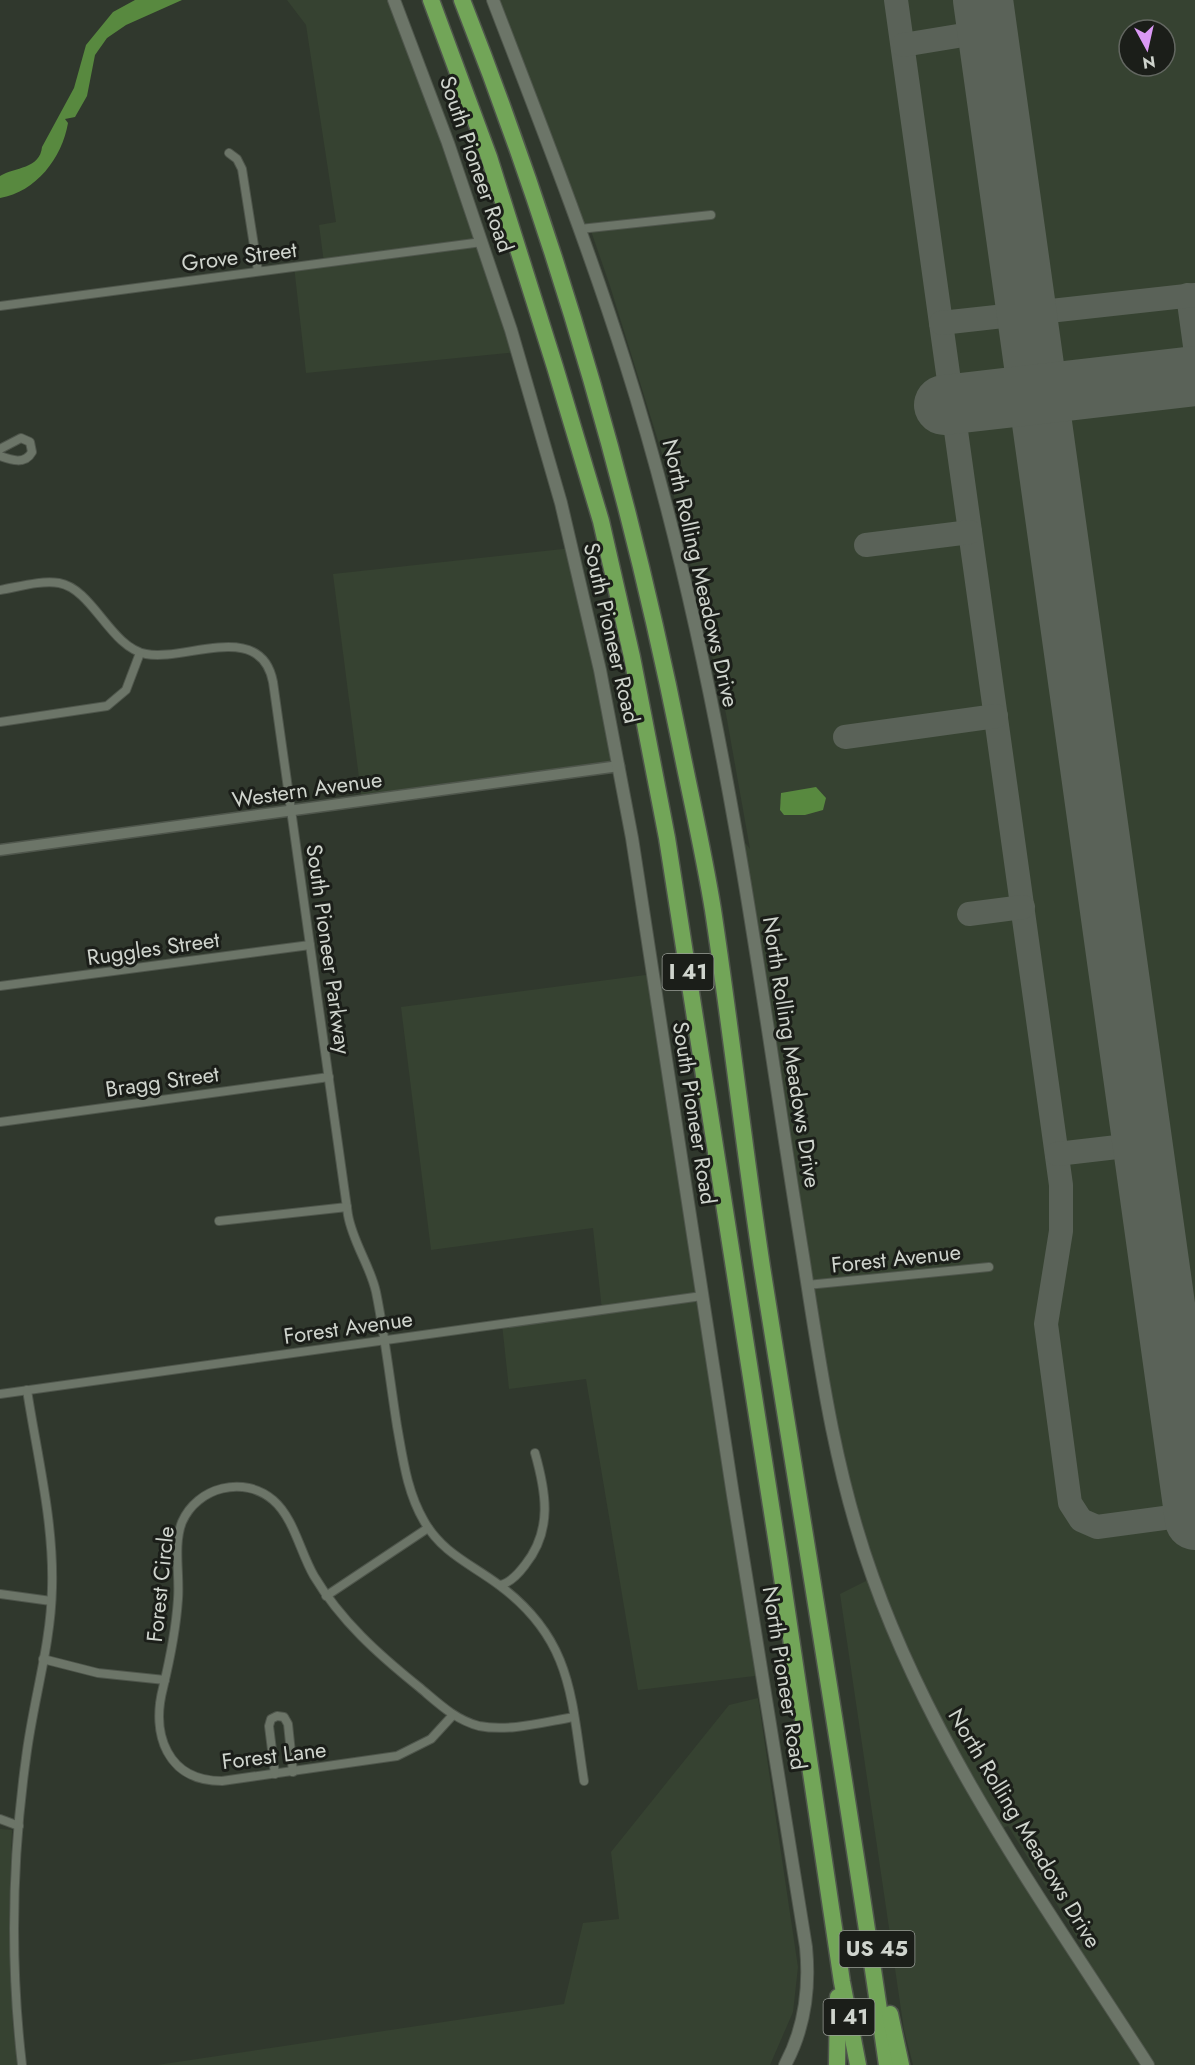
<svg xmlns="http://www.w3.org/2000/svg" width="1195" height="2065" viewBox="0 0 1195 2065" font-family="Jost,sans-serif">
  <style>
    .built { fill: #364231; fill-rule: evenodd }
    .water { fill: #58893f }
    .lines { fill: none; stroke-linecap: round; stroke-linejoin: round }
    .taxiway { stroke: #5a6258; stroke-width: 24 }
    .runway { stroke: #5a6258; stroke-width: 60 }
    .minor-casing { stroke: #4f564c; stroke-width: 10 }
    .tertiary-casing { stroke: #4f564c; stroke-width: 13 }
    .secondary-casing { stroke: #4f564c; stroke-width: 14 }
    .motorway-casing { stroke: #4f564c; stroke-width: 19 }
    .minor { stroke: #6c7568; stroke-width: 8 }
    .tertiary { stroke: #6c7568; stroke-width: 10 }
    .secondary { stroke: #6c7568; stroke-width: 12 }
    .motorway { stroke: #72a558; stroke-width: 16 }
    .labels { text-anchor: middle; stroke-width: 6; stroke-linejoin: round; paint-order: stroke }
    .shield { fill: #1b1e19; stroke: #999d97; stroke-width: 1.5 }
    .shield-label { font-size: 21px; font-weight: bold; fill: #cfd4cd }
    .street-label { font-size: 22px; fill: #cfd4cd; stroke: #1b1e19 }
  </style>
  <rect width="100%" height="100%" fill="#30382d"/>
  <g class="built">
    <path d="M287,0H394L518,352L306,373L294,266L324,263L319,225L336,222L306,25Z"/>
    <path d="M493,0H1195V2065H913L904,2030L840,1594L872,1578L849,1505L735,830L750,849L726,714L669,476L610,286L590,228L580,229ZM1129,30H1165V66H1129ZM1008,1826L1047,1888L1082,1946L1075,1950L998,1830Z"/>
    <path d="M572,548L619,766L362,801L333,574Z"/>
    <path d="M653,974L763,1675L638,1690L586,1379L509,1389L502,1324L602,1310L593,1228L431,1250L401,1007Z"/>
    <path d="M758,1698L798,1967L793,2012L770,2065H157L564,2004L583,1923L619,1919L611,1852L729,1705Z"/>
    <path d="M0,1829L12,1830L9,1915L13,2029L18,2065H0Z"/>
  </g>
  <g class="water">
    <path d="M135,0H182L126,25L107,38L95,55L87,96L75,117L65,119L68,123C62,158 36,192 0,198V176C15,167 40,169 42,147L74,88L86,45L113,12Z"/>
    <path d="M816,787L826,798L823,810L805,815H784L780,810L781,793Z"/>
  </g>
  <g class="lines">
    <g class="taxiway">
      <path d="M896,0L1061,1185V1231L1046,1324L1070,1503L1081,1520L1097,1527L1194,1514"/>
      <path d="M903,45L988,31"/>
      <path d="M1188,295L1195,346"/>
      <path d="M941,323L1195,295"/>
      <path d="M866,545L970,532"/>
      <path d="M845,737L996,716"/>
      <path d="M969,914L1023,907"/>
      <path d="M1057,1154L1143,1144"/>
    </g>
    <g class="runway">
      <path d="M983,0L1195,1520"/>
      <path d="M944,405L1195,376"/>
    </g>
    <defs>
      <g id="minor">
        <path d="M229,153L237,159L242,169L258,271"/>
        <path d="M580,229L711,215"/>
        <path d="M0,306L482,242"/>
        <path d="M0,449L21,438L30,442L32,452C25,465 11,460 0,456"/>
        <path d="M0,590C18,587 41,580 59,583C93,589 110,647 146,654C185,662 261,619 273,682L348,1215C353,1243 370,1265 376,1292C385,1336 390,1381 397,1426C403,1459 407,1492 424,1521C442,1553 471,1564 499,1585C573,1640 571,1698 584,1781"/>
        <path d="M0,722L107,706L126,690L140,653"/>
        <path d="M0,986L310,945"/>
        <path d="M0,1122L329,1077"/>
        <path d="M219,1221L347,1207"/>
        <path d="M807,1285L989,1267"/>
        <path d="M0,1394L702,1296"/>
        <path d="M500,1585C510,1583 519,1573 525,1565C553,1530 546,1492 535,1453"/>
        <path d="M0,1594L51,1601"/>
        <path d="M326,1596L428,1528"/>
        <path d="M43,1659L98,1673L165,1680"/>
        <path d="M453,1715L431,1739L397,1756L222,1781C167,1781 151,1734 163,1688C170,1659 176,1629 178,1599C180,1574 173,1545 182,1522C197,1487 244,1475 273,1500C294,1518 300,1552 314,1576C341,1621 378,1654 419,1687C437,1702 455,1720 479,1726C509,1732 544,1722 574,1717"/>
        <path d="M275,1774L269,1726L271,1719L277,1716L284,1717L288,1724L293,1772"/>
        <path d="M0,1819L19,1826"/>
        <path d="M22,2065C10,1963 12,1859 26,1758C33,1701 51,1645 52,1588C54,1522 37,1455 27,1390"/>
      </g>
      <path id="tertiary" d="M0,850L619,766"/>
      <g id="secondary">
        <path d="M394,0L448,143L511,330L561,503L600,670L632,838L733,1495L806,1947C810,1988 805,2028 785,2065"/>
        <path d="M493,0C539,120 586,239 625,362C674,516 708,673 736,832C761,973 780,1115 803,1256C820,1366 835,1473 873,1578C936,1755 1047,1908 1148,2065"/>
      </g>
      <g id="motorway">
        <path d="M431,0L489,157L555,367L601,521L632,657L667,838L779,1557L842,1982L858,2065"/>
        <path d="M462,0C557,241 629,489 680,743C691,798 704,854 713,910C731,1029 744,1148 762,1267C804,1533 849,1799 887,2065"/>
        <path d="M890,2014L901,2065"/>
        <path d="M837,2065L838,1997"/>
      </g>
    </defs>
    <use href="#minor" class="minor-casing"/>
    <use href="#tertiary" class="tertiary-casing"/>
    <use href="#secondary" class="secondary-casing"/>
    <use href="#motorway" class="motorway-casing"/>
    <use href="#minor" class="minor"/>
    <use href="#tertiary" class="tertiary"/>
    <use href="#secondary" class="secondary"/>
    <use href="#motorway" class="motorway"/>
  </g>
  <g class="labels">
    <g class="shield">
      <rect x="662.5" y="954" width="51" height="36" rx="4.5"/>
      <rect x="839.5" y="1931" width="75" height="36" rx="4.5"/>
      <rect x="823.5" y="1999" width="51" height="36" rx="4.5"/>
    </g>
    <g class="shield-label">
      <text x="688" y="979">I 41</text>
      <text x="877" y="1956">US 45</text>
      <text x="849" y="2024">I 41</text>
    </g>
    <g class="street-label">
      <text transform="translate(477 164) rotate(71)" y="8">South Pioneer Road</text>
      <text transform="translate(239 256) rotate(-7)" y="8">Grove Street</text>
      <text transform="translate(701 573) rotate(77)" y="8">North Rolling Meadows Drive</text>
      <text transform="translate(612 633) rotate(77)" y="8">South Pioneer Road</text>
      <text transform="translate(307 789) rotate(-8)" y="8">Western Avenue</text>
      <text transform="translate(153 948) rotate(-8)" y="8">Ruggles Street</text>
      <text transform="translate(329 949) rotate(82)" y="8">South Pioneer Parkway</text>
      <text transform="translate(792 1052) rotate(81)" y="8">North Rolling Meadows Drive</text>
      <text transform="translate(162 1081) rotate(-8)" y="8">Bragg Street</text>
      <text transform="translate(695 1113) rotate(81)" y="8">South Pioneer Road</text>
      <text transform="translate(896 1258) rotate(-6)" y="8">Forest Avenue</text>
      <text transform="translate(348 1327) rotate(-8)" y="8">Forest Avenue</text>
      <text transform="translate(160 1584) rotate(-84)" y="8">Forest Circle</text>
      <text transform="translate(785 1678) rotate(81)" y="8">North Pioneer Road</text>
      <text transform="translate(274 1755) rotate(-7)" y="8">Forest Lane</text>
      <text transform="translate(1025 1828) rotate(59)" y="8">North Rolling Meadows Drive</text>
    </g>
  </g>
  <g transform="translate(1147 48) rotate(172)"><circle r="28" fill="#1b1e19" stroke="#636761" stroke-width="1.5"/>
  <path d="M0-4.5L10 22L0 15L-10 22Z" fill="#db99f5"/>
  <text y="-9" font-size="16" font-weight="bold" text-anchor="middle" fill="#cfd4cd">N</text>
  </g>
</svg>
